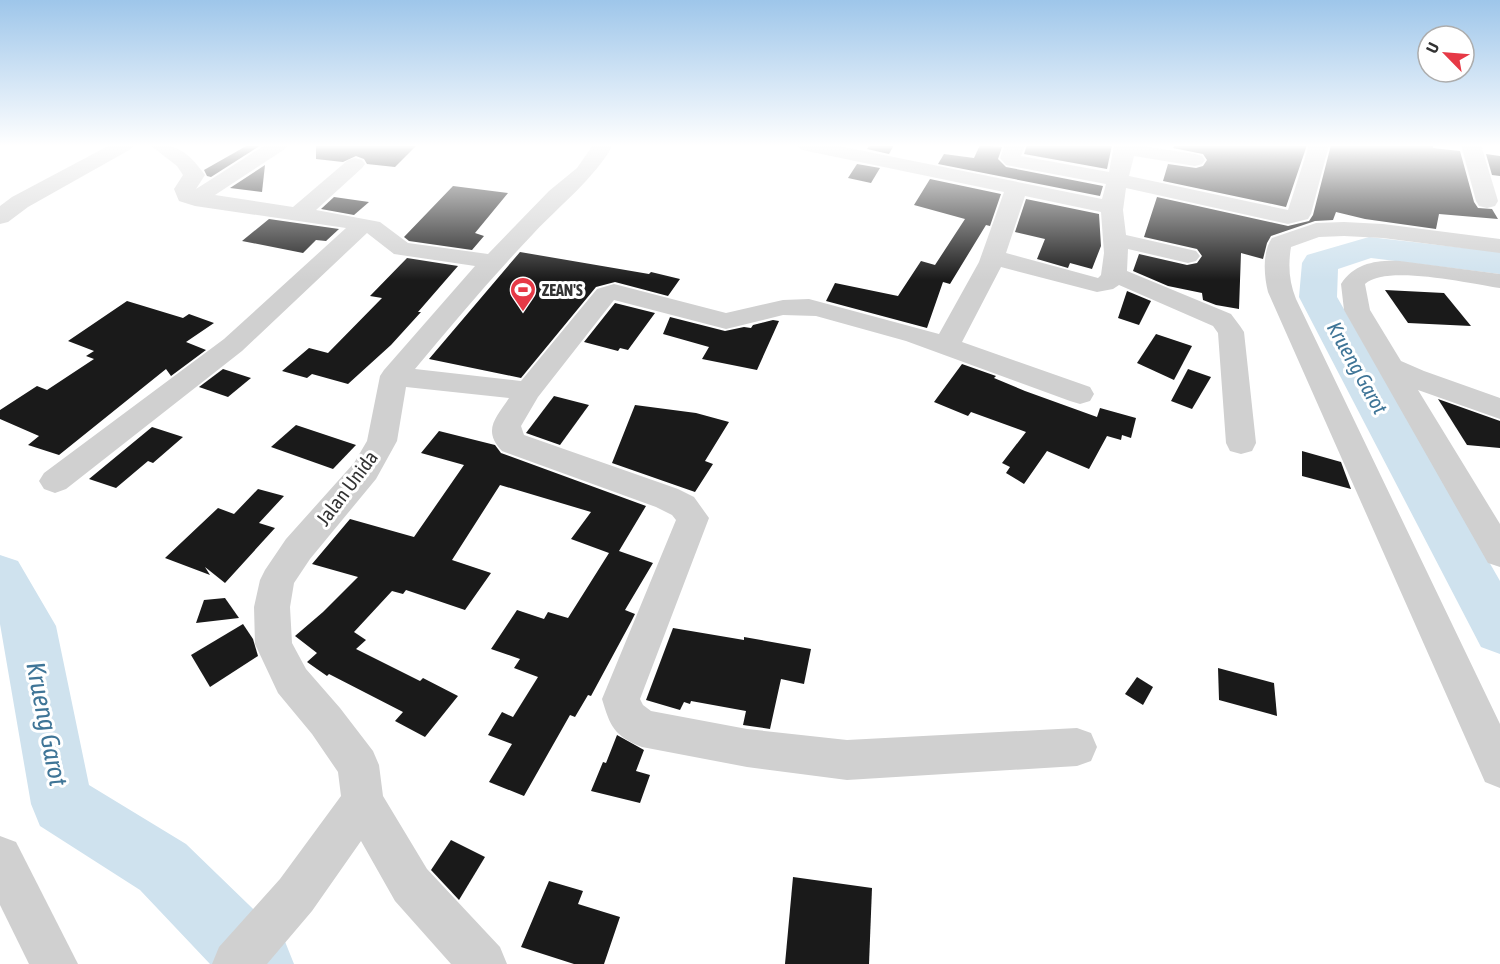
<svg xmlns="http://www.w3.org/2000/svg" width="1500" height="964" viewBox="0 0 1500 964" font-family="'Asap Condensed',sans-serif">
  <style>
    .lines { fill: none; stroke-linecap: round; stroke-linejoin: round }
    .river { fill: #cfe2ee; fill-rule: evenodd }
    .building { fill: #1a1a1a }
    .minor { fill: #d0d0d0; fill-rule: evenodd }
    .labels { text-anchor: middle; stroke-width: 6; stroke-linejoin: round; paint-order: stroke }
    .far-poi-label { font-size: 16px; font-weight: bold; fill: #333; stroke: #fff; text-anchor: start }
    .street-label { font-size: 20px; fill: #333; stroke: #fff }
    .water-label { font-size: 21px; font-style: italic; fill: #3f7597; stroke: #fff }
    .near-water-label { font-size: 26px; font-style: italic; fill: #3f7597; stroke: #fff }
  </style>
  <rect width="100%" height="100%" fill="#fff"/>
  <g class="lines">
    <g class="river">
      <path d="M1369,237L1500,252V274L1371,258L1338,269L1337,297L1500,581V654L1481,647L1299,297L1302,263L1307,255Z"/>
      <path d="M0,555L18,561L56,626L89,785L186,844L284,939L294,964H210L140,890L40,826L31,804L0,624Z"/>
    </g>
  </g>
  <g class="building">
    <path d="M248,145H261L211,177L207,176L204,170Z"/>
    <path d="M316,145H417L395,167L367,164L364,159L356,156L343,162L316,159Z"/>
    <path d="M870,145H894L889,154L867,149Z"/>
    <path d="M980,145L1002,147L998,159L1006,167L1103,186L1100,196L938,164L944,154L974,158Z"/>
    <path d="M1027,145H1112L1107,169L1024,154Z"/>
    <path d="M1175,145H1307L1286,207L1163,181L1168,164L1196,168L1203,166L1207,160L1203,154L1173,148Z"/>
    <path d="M1331,145H1433V148L1460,151L1474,202L1478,208L1492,209L1498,219L1439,214L1436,229L1365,219L1336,212L1333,220L1315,221L1271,236L1267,243L1263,259L1241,253L1239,309L1216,305L1203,300L1202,293L1168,286L1133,271L1139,254L1187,265L1197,263L1202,256L1197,249L1144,237L1157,197L1288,226L1309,221L1313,215Z"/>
    <path d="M1486,154L1500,156V176L1492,175Z"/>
    <path d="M857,164L880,168L871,183L848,178Z"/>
    <path d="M265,165L262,192L230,188Z"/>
    <path d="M930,179L1001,194L990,226L986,225L950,284L943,282L927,328L826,301L835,283L898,296L921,261L935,265L965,219L914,205Z"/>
    <path d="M453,186L508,193L475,233L484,236L472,250L409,241L404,237Z"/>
    <path d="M334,197L369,202L354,215L321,209Z"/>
    <path d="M1026,199L1099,214L1101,246L1092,269L1070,263L1068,268L1037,259L1045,239L1015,232Z"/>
    <path d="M269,219L339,229L326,241L316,240L303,253L242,241Z"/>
    <path d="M520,252L649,274L651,272L680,279L668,296L615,282L596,287L521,378L429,359Z"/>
    <path d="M407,258L458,266L418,312H421L391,345L348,384L312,374L307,378L282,371L309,348L328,353L382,298L370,296Z"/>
    <path d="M1385,290L1444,293L1471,326L1408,323Z"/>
    <path d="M1127,291L1151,301L1139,325L1118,318Z"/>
    <path d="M127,301L183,318L189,314L214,323L186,342L206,350L171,376L166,369L59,455L28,445L39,436L0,419V410L37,386L47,390L94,359L86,356L94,351L68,341Z"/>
    <path d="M615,303L655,313L628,350L620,348L618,351L584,342Z"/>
    <path d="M670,317L725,331L744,327L751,328L753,325L773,320L779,321L757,370L702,359L709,347L663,334Z"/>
    <path d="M1156,334L1192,346L1174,380L1137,363Z"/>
    <path d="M962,364L996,376L994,378L1025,391L1097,417L1100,408L1136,418L1131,438L1122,435L1121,440L1107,436L1089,469L1047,451L1024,484L1006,473L1010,467L1002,463L1026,432L971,412L968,416L934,402Z"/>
    <path d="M223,369L251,378L228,397L199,387Z"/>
    <path d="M1188,369L1211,377L1192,409L1171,401Z"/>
    <path d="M554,396L589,405L560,445L526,433Z"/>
    <path d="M1438,399L1500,421V448L1467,445Z"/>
    <path d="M635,405L696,413L729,422L705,461L713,464L695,492L612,463Z"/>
    <path d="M296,425L356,445L333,469L271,447Z"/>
    <path d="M152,427L183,437L153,463L148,461L116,488L89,479Z"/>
    <path d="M439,431L495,445L501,453L646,506L619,551L653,563L625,610L635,614L631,622L591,696L588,695L575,717L570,715L524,796L489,782L512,744L488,735L502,712L513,717L538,677L514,668L520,659L491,649L517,610L544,619L548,612L568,618L609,553L571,539L591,512L500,485L452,560L491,573L465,610L406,590L403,594L392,591L354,632L366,640L356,649L420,681L423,678L458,696L425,737L395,721L403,712L329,674L327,676L307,662L317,653L295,636L323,612L358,577L312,564L350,519L414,537L464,465L421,453Z"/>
    <path d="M1302,451L1341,462L1351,489L1302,476Z"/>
    <path d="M258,489L284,496L259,523L275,528L225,583L205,567L210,575L165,558L218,508L234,514Z"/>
    <path d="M225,598L239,618L196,623L204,600Z"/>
    <path d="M243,624L253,639L258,656L210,687L191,655Z"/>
    <path d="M673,628L744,640V637L811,649L804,684L781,679L770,729L743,725L746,711L691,701L690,704L684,702L680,710L646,700Z"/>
    <path d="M1218,668L1274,683L1277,716L1219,700Z"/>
    <path d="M1137,677L1153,687L1143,705L1125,694Z"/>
    <path d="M617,735L644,750L636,771L650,775L640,803L591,791L603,762L606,763Z"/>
    <path d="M451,840L485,857L459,900L431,870Z"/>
    <path d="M793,877L872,888L869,964H785Z"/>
    <path d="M549,881L583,891L578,904L620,917L604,964H574L521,947Z"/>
  </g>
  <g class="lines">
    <g class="minor">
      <path d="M110,145H134L131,149L28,207L8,222L0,224V206L12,197Z"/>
      <path d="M150,145C177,143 189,153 205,175L196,189L265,145H288L285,149L215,195L293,207L348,160L355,158L362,160L365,164L362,168L316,210L380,222L408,243L488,254L549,191L577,168L593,145H613C594,179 560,205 533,234C492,277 454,322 415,369L521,381L597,289L614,284L726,313L783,300L809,299L939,334L979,262L1004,192L807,151L800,149L797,145H834L1102,199L1106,184L1006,165L1000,158L1005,145H1025L1021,156L1109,172L1114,145H1136L1195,154L1202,156L1205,160L1202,164L1195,166L1134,156L1129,176L1288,210L1309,145H1329L1311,214L1308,219L1288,224L1126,188L1123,210L1126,235L1196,251L1200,256L1196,261L1188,263L1128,249L1127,271L1231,314L1240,326L1244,332L1256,443L1252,451L1241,454L1230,451L1226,443L1218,333L1213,326L1119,285L1113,289L1097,292L1001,267L962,342L1090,387L1094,394L1090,401L1080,404L1070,401L906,341L816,316L783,315L726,329L614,300L538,397L521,426L524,435L678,489L694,497L709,518L640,699L643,705L651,711L747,729L847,740L1077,728L1091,733L1097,747L1091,761L1077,766L847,780L747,767L642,747C614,736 610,726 602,699L676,520L672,515L656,507L502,451C482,430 496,418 509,398L406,387L397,441L376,479L310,559L294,583L290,607L292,643L306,669L340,708L373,751L379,765L383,796L427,869L500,947L507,964H451L395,901L361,841L312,911L267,964H212L219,947L280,879L341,796L338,772L312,734L278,693L255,644L254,607L260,580L265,570L286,539L354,463L367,441L380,376L384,370L475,266L394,254L367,233L242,351L66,489L55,493L44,489L39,481L44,473L224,339L346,228L195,206L179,201L174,189L183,175L177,166ZM1025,196L1101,212L1104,253L1101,275L1098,278L1006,253Z"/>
      <path d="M1461,145H1481L1498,201L1495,206L1487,208L1479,206L1476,201Z"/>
      <path d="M1344,222L1383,224L1500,239V253L1383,238L1344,236L1319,237L1291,247C1288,265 1289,282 1296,299L1500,724V788L1485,782L1268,292C1264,276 1262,252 1272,238L1316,223Z"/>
      <path d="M1400,261L1500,274V288C1471,284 1386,264 1365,284L1370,310L1401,361L1424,371L1500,398V419L1418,390L1500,524V567L1488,563L1344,310L1341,284C1355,263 1376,260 1400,261Z"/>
      <path d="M0,836L16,842L78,964H29L0,905Z"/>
    </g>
  </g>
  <linearGradient id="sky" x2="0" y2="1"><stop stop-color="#9ec6ea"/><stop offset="0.52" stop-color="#fff"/><stop offset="1" stop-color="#fff" stop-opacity="0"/></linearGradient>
  <rect width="1500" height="280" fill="url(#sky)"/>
  <defs>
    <symbol id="stadium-pin" viewBox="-11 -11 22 30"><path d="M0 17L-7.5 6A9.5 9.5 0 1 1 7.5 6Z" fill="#e63946" stroke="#fff"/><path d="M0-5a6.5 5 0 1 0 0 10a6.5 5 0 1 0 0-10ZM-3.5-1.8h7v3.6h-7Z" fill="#fff"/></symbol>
  </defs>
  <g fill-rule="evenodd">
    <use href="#stadium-pin" x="508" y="275" width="30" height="40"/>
  </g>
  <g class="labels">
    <g class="far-poi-label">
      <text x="542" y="296">ZEAN'S</text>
    </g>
    <g class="street-label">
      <text transform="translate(347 488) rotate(-53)" y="7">Jalan Unida</text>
    </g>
    <g class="water-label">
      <text transform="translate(1357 368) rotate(61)" y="7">Krueng Garot</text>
    </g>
    <g class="near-water-label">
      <text transform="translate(47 724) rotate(79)" y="9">Krueng Garot</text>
    </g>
  </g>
  <g transform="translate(1446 54) rotate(295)"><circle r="28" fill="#ffffff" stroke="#adadad" stroke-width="1.5"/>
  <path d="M0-4.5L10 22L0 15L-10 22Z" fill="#e63946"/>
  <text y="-9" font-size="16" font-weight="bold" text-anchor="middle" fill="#333333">U</text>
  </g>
</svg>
